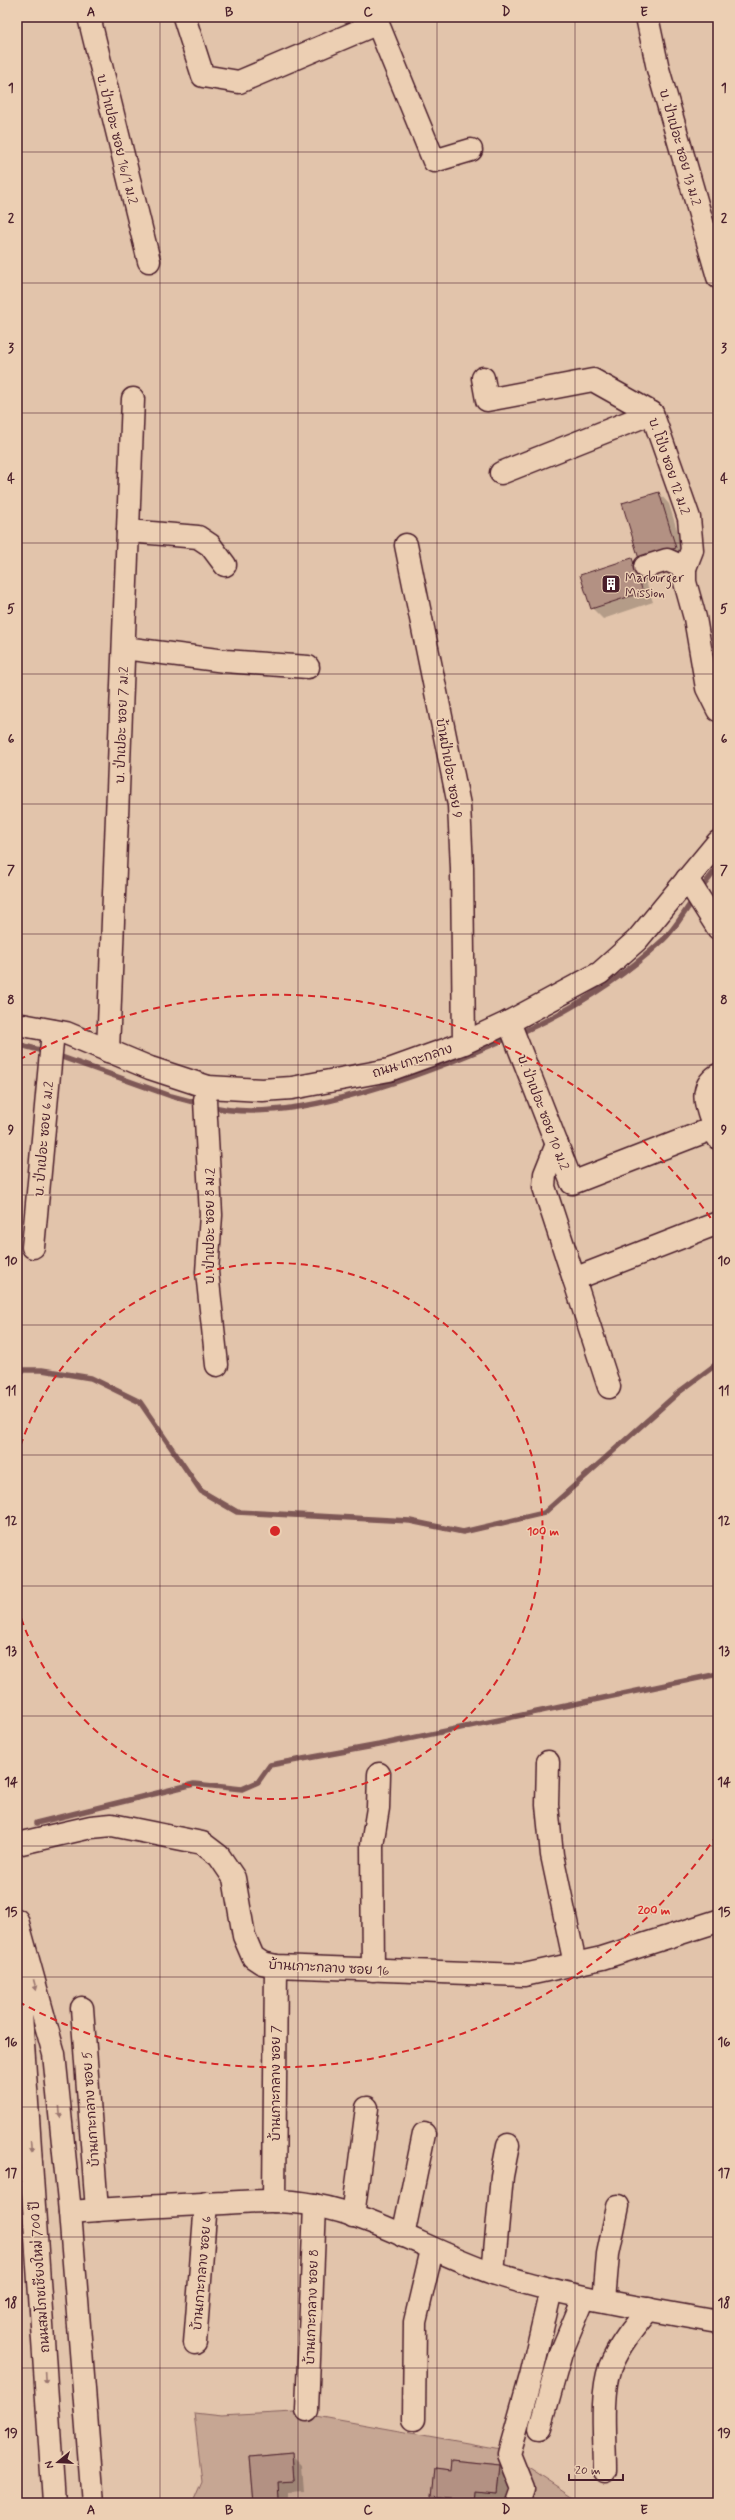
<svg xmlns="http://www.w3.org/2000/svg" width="735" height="2520" viewBox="0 0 735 2520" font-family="Mynerve,'Playpen Sans Thai',sans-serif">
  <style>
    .green { fill: #c6a693; stroke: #88625f }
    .shadow { fill: #0003 }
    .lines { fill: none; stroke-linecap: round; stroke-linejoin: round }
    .stream { stroke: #7e5857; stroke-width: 5.5 }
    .building { fill: #b39183; stroke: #4a1f2b }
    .minor-casing { stroke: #4a1f2b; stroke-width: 25 }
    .major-casing { stroke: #4a1f2b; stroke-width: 25 }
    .minor { stroke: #eccfb3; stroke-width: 22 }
    .major { stroke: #eccfb3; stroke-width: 22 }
    .oneway { fill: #9b776f }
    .grid { fill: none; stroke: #4a1f2b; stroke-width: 1; stroke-opacity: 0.55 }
    .ring { fill: none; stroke: #d62828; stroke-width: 2; stroke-dasharray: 7 5 }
    .labels { text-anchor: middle; stroke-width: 3; stroke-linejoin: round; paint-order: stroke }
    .street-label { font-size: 13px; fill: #4a1f2b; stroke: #eccfb3 }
    .poi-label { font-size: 13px; fill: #4a1f2b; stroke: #eccfb3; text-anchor: start }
    .centre { fill: #d62828; stroke: #eccfb3; stroke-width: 2 }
    .ring-label { font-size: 12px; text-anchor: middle; font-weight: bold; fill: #d62828; stroke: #eccfb3; stroke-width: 3; stroke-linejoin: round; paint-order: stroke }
    .neatline { fill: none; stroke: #4a1f2b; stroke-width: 1.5 }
    .grid-label { font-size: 13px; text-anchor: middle; font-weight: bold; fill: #4a1f2b }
  </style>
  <rect width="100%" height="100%" fill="#e2c4ab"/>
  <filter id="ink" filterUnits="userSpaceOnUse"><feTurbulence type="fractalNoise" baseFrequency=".025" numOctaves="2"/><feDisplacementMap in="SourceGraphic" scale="8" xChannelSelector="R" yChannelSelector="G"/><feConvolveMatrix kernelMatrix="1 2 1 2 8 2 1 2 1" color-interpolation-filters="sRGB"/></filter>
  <g filter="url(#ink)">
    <path class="green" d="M294,2412L501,2449L583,2503H575L568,2498L564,2503H476L477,2492L497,2494L500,2465L451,2460L450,2471L435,2469L432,2496L452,2498V2503H302L301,2499L279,2500L278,2482L294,2481L292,2453L250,2457L254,2503H193L202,2482L194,2413L221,2416Z"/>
    <g class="shadow">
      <path d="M659,493L669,504L686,559L651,570Z"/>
      <path d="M631,559L642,570L653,602L603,619L592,608Z"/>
      <path d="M291,2454L302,2465L304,2491L288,2492V2501L301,2500L304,2503H255Z"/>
      <path d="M500,2466L510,2477L508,2503H440L433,2496L451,2472Z"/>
    </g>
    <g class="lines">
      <g class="stream">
        <path d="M700,890L718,867"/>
        <path d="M518,1034C570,1011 621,979 663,940C675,929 684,912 694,899"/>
        <path d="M17,1044L47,1052"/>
        <path d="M56,1055L171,1096L201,1104"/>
        <path d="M209,1106C292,1128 433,1071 510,1037"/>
        <path d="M17,1370H42L91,1378L140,1402L201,1491L237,1512L410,1521L463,1532L544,1513L679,1392L718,1363"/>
        <path d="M36,1823L194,1784L242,1789L258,1782L270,1765L379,1745L718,1674"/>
      </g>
    </g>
    <g class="building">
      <path d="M659,492L676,548L639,559L622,503Z"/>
      <path d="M632,558L643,592L591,609L580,575Z"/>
      <path d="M292,2453L294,2481L278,2482L279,2500L302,2499V2503H254L250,2457Z"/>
      <path d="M451,2460L500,2465L497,2494L477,2492L476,2503H452V2498L432,2496L435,2469L450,2471Z"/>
      <path d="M568,2498L575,2503H564Z"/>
    </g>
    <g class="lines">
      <defs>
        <g id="minor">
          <path d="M89,17L149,261"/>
          <path d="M184,17L203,76L239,82L378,23"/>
          <path d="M375,17L434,161L471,150"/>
          <path d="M647,17L658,69L718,277"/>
          <path d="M483,378L487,400L593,380L652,413L689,518L692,550L685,568V582L695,618L707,688L718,710"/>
          <path d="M501,473L652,413"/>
          <path d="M128,531L198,537L210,545L225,565"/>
          <path d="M406,545L459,805L462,868L464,1043"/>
          <path d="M645,567L667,560L685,568"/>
          <path d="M124,648L225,661L308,667"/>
          <path d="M687,879L718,928"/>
          <path d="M509,1022L572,1183L714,1128L718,1138"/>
          <path d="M17,1024L66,1033L150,1068L208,1087L262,1090L292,1088L389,1070L464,1043L509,1022L600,973L637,940L718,842"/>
          <path d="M108,1051L133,399"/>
          <path d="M208,1087L205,1100L211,1215L207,1272L217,1365"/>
          <path d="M714,1128C707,1108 697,1089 718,1075"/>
          <path d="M557,1144L545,1174L544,1187L574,1279"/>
          <path d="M33,1247L53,1031"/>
          <path d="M609,1387L574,1279L718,1223"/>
          <path d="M548,1762L547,1805L552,1855L575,1964"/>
          <path d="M17,1844L91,1827L112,1825L202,1843L219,1856L234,1878L244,1936L253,1957L262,1963L276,1966L524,1975L602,1958L718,1921"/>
          <path d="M373,1970L372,1845L378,1808L379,1774"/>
          <path d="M82,2008L97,2210"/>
          <path d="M274,2201L276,1966"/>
          <path d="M70,2212C122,2208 173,2205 224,2203C254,2201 285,2199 314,2205C376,2216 433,2253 493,2273C566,2297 642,2308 718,2322"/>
          <path d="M353,2216L367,2108"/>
          <path d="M403,2236L424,2134"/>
          <path d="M493,2273L502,2176L508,2145"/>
          <path d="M604,2300L608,2254L618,2206"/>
          <path d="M195,2343L206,2203"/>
          <path d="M307,2410L315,2205"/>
          <path d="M414,2419L415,2322L432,2250"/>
          <path d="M540,2428L561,2353L584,2298"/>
          <path d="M605,2471C605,2440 600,2396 610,2367C619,2345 634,2327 649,2309"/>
          <path d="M518,2503L523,2489L509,2454L531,2376L551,2290"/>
        </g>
        <g id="major">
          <path d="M17,1920L54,2054L70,2212L93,2503"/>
          <path d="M17,1955L54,2503"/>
        </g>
      </defs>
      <use href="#minor" class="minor-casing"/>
      <use href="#major" class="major-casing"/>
      <use href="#minor" class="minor"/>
      <use href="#major" class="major"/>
    </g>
    <defs><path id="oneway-solid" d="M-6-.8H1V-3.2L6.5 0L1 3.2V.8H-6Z"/></defs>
    <g class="oneway">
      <use href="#oneway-solid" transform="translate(35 1985) rotate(75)"/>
      <use href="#oneway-solid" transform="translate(60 2112) rotate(84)"/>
      <use href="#oneway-solid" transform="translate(31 2147) rotate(86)"/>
      <use href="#oneway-solid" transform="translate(46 2378) rotate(86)"/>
    </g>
  </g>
  <path class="grid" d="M160,17V2503M298,17V2503M437,17V2503M575,17V2503M17,152H718M17,283H718M17,413H718M17,543H718M17,674H718M17,804H718M17,934H718M17,1065H718M17,1195H718M17,1325H718M17,1455H718M17,1586H718M17,1716H718M17,1846H718M17,1977H718M17,2107H718M17,2237H718M17,2368H718"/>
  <g class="ring">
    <path d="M17 1457A268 268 0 1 1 17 1605"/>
    <path d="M717 1835A536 536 0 0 1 19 2002M19 1060A536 536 0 0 1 717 1227"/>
  </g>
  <defs>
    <symbol id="building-square" viewBox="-11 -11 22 22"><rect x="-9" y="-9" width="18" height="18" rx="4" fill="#4a1f2b" stroke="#eccfb3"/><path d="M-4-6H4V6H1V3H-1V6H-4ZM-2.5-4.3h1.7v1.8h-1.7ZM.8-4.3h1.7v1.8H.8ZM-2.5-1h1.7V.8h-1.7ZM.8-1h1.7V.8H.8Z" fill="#fff"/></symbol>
  </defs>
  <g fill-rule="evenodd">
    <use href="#building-square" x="600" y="573" width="22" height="22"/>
  </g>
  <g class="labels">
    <g class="street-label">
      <text transform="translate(118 139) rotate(76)" y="5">บ. ป่าเปอะ ซอย 16/1 ม.2</text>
      <text transform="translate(681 147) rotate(74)" y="5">บ. ป่าเปอะ ซอย 13 ม.2</text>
      <text transform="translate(670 466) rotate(71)" y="5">บ. โป่ง ซอย 12 ม.2</text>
      <text transform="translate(121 725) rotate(-88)" y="5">บ. ป่าเปอะ ซอย 7 ม.2</text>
      <text transform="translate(450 768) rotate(80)" y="5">บ้านป่าเปอะ ซอย 9</text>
      <text transform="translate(412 1060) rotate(-18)" y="5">ถนน เกาะกลาง</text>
      <text transform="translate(544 1112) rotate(69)" y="5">บ. ป่าเปอะ ซอย 10 ม.2</text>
      <text transform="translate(43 1139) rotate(-85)" y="5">บ. ป่าเปอะ ซอย 6 ม.2</text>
      <text transform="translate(209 1226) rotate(-90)" y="5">บ. ป่าเปอะ ซอย 8 ม.2</text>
      <text transform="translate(329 1967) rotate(3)" y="5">บ้านเกาะกลาง ซอย 16</text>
      <text transform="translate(275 2083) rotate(-90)" y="5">บ้านเกาะกลาง ซอย 7</text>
      <text transform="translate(90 2109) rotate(-94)" y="5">บ้านเกาะกลาง ซอย 5</text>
      <text transform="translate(201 2273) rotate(-85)" y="5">บ้านเกาะกลาง ซอย 6</text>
      <text transform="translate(39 2277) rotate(-94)" y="5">ถนนสมโภชเชียงใหม่ 700 ปี</text>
      <text transform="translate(311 2307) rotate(-88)" y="5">บ้านเกาะกลาง ซอย 8</text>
    </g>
    <g class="poi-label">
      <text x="625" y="582">Marburger<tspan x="625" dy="15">Mission</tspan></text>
    </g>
  </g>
  <circle cx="275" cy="1531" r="6" class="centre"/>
  <g class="ring-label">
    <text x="543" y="1535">100 m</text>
    <text x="654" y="1914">200 m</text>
  </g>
  <rect width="735" height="2520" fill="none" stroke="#eccfb3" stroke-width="44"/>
  <g transform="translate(58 2462) rotate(252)" stroke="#eccfb3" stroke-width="3" paint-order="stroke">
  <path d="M0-3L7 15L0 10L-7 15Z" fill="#4a1f2b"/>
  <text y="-6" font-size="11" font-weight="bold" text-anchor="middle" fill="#4a1f2b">N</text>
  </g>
  <path d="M569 2474v6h54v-6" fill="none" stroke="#4a1f2b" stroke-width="2"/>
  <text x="575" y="2474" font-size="12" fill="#4a1f2b" stroke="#eccfb3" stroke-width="3" paint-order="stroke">20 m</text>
  <rect x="22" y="22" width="691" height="2476" class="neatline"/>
  <g class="grid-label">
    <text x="91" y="16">A</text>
    <text x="229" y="16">B</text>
    <text x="368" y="16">C</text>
    <text x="506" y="16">D</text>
    <text x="644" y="16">E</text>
    <text x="11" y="92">1</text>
    <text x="724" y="92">1</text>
    <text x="11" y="222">2</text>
    <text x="724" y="222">2</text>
    <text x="11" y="352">3</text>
    <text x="724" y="352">3</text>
    <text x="11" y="483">4</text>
    <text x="724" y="483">4</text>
    <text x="11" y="613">5</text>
    <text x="724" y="613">5</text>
    <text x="11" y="743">6</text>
    <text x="724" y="743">6</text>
    <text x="11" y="874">7</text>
    <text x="724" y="874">7</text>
    <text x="11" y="1004">8</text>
    <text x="724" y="1004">8</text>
    <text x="11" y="1134">9</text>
    <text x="724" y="1134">9</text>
    <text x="11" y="1265">10</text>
    <text x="724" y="1265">10</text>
    <text x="11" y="1395">11</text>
    <text x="724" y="1395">11</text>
    <text x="11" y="1525">12</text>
    <text x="724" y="1525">12</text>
    <text x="11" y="1655">13</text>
    <text x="724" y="1655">13</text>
    <text x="11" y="1786">14</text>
    <text x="724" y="1786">14</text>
    <text x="11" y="1916">15</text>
    <text x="724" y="1916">15</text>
    <text x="11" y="2046">16</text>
    <text x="724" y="2046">16</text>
    <text x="11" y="2177">17</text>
    <text x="724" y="2177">17</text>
    <text x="11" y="2307">18</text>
    <text x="724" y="2307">18</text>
    <text x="11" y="2437">19</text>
    <text x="724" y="2437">19</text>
    <text x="91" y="2514">A</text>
    <text x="229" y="2514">B</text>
    <text x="368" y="2514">C</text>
    <text x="506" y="2514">D</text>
    <text x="644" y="2514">E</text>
  </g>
</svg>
